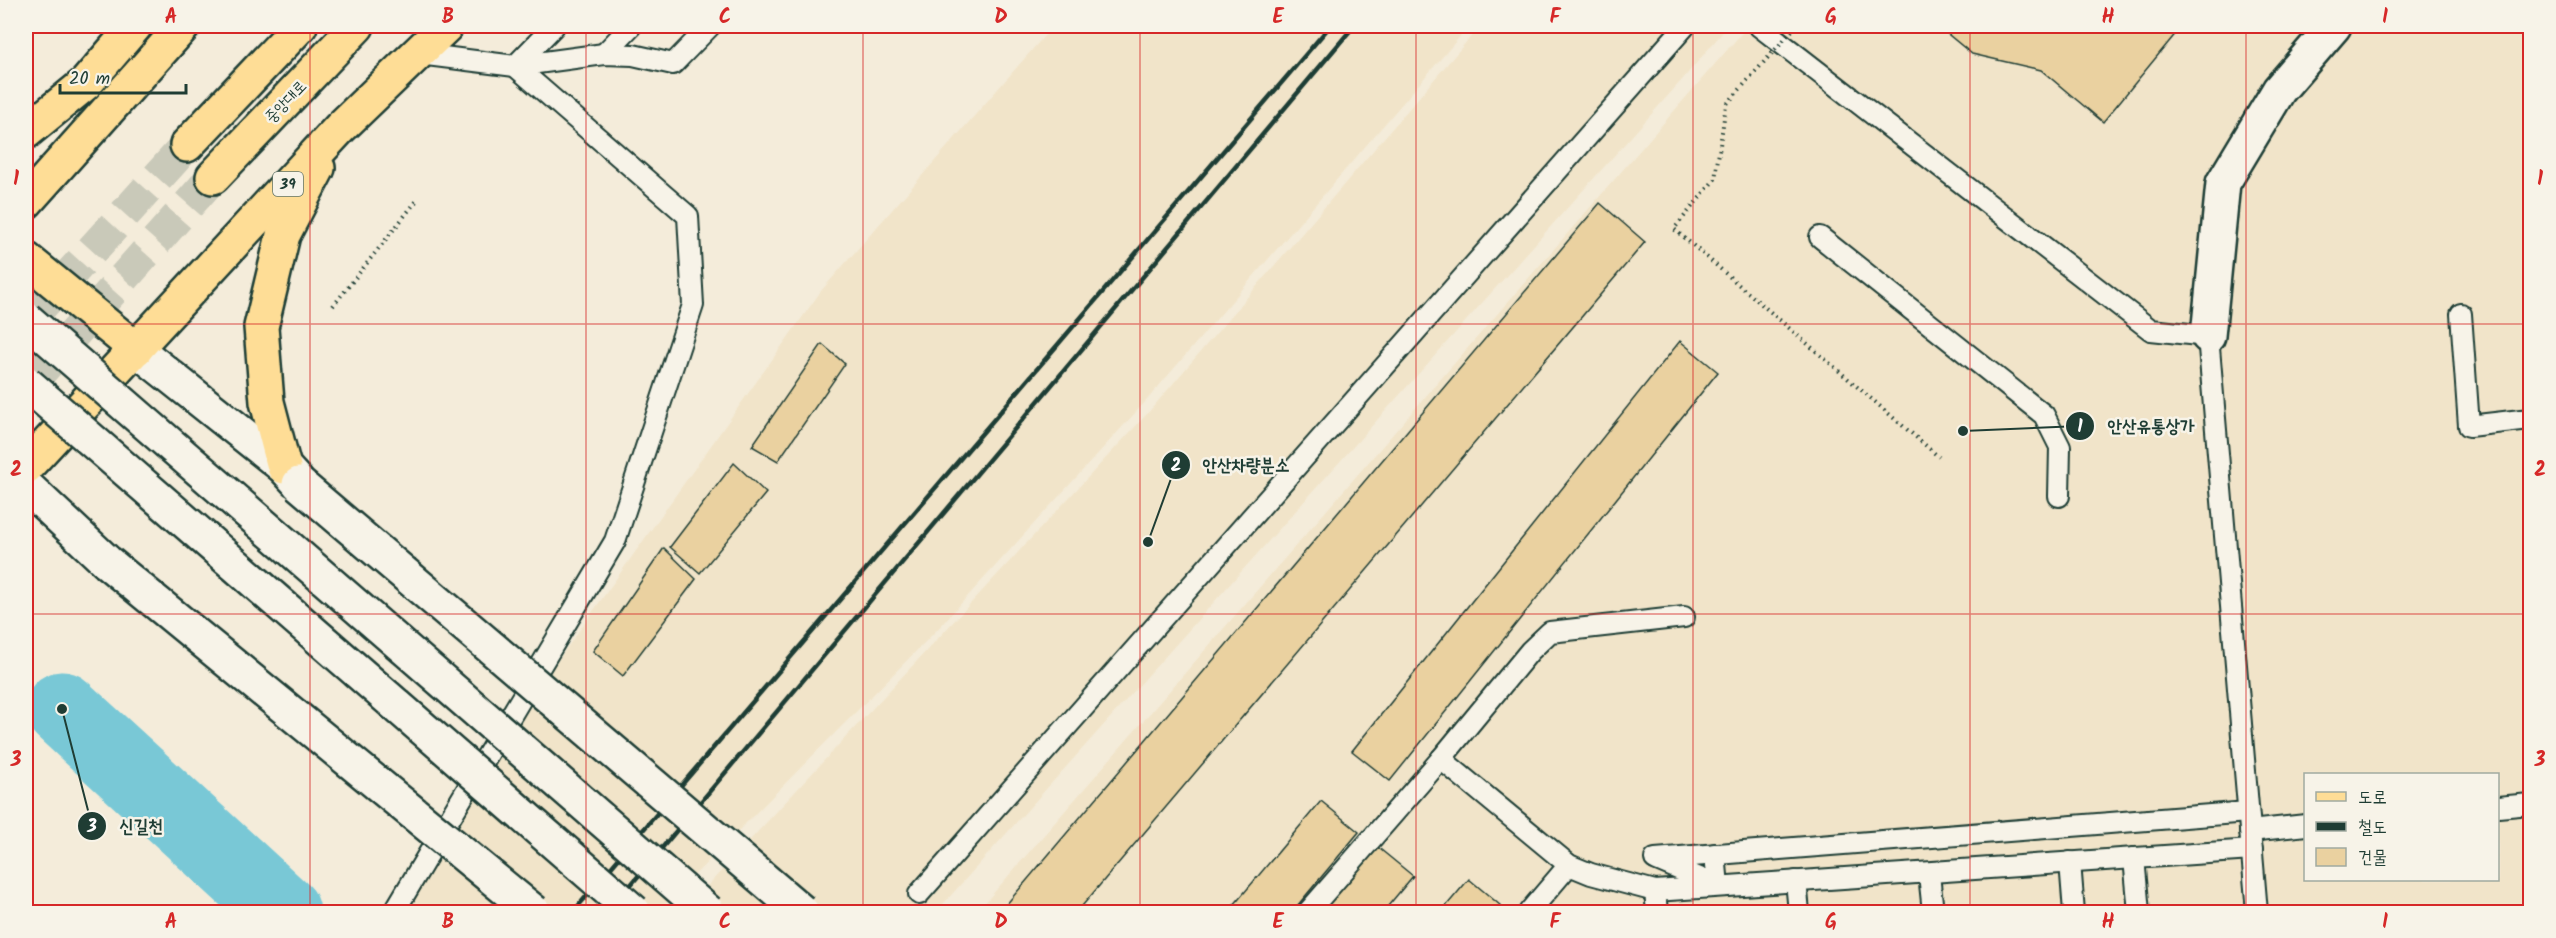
<svg xmlns="http://www.w3.org/2000/svg" width="2556" height="938" viewBox="0 0 2556 938" font-family="Kalam,'Poor Story',sans-serif">
  <style>
    .built { fill: #f1e4c9; fill-rule: evenodd }
    .lines { fill: none; stroke-linecap: round; stroke-linejoin: round }
    .river { stroke: #79c8d6; stroke-width: 75 }
    .building { fill: #ead1a0; stroke: #1f3d34; stroke-width: 1.5 }
    .primary-tunnel { stroke: #c9c9b9; stroke-width: 33; stroke-dasharray: 33 16; stroke-linecap: butt }
    .lane-casing { stroke: #1f3d34; stroke-width: 24 }
    .secondary-casing { stroke: #1f3d34; stroke-width: 38 }
    .primary-casing { stroke: #1f3d34; stroke-width: 38 }
    .path { stroke: #1f3d34; stroke-width: 4; stroke-dasharray: 1.5 4.5; stroke-linecap: butt }
    .lane { stroke: #f7f3e8; stroke-width: 20 }
    .secondary { stroke: #f7f3e8; stroke-width: 33 }
    .primary { stroke: #fedd96; stroke-width: 33 }
    .rail { stroke: #1f3d34; stroke-width: 4.5 }
    .secondary-bridge-casing { stroke: #1f3d34; stroke-width: 38; stroke-linecap: butt }
    .path-bridge { stroke: #1f3d34; stroke-width: 4; stroke-dasharray: 1.5 4.5; stroke-linecap: butt }
    .secondary-bridge { stroke: #f7f3e8; stroke-width: 33 }
    .grid { fill: none; stroke: #d62828; stroke-width: 1.5; stroke-opacity: 0.55 }
    .labels { text-anchor: middle; stroke-width: 5; stroke-linejoin: round; paint-order: stroke }
    .shield { fill: #f7f3e8; stroke: #60746a; stroke-width: 1.5 }
    .shield-label { font-size: 15px; font-weight: bold; fill: #1f3d34 }
    .street-label { font-size: 16px; fill: #1f3d34; stroke: #f7f3e8 }
    .leader { fill: none; stroke: #1f3d34; stroke-width: 2 }
    .callout-dot { fill: #1f3d34; stroke: #f7f3e8; stroke-width: 2 }
    .mark-label { font-size: 18px; text-anchor: middle; font-weight: bold; fill: #fff }
    .callout-label { font-size: 18px; text-anchor: middle; font-weight: bold; fill: #1f3d34; stroke: #f7f3e8; stroke-width: 5; stroke-linejoin: round; paint-order: stroke }
    .neatline { fill: none; stroke: #d62828; stroke-width: 2 }
    .grid-label { font-size: 20px; text-anchor: middle; font-weight: bold; fill: #d62828 }
  </style>
  <rect width="100%" height="100%" fill="#f4ecda"/>
  <filter id="ink" filterUnits="userSpaceOnUse"><feTurbulence type="fractalNoise" baseFrequency=".0167" numOctaves="2"/><feDisplacementMap in="SourceGraphic" scale="12" xChannelSelector="R" yChannelSelector="G"/><feConvolveMatrix kernelMatrix="1 2 1 2 8 2 1 2 1" color-interpolation-filters="sRGB"/></filter>
  <g filter="url(#ink)">
    <g class="built">
      <path d="M1053,26H1469L1146,401L935,632L658,912H379L821,291Z"/>
      <path d="M1480,26H1728L1682,80L936,912H683L1147,414Z"/>
      <path d="M1748,26H2530V912H977ZM2306,774H2498V880H2306Z"/>
    </g>
    <g class="lines">
      <path class="river" d="M62,709L283,912"/>
    </g>
    <g class="building">
      <path d="M1938,26H2182L2103,122L2041,70L1972,54Z"/>
      <path d="M1600,203L1645,242L1077,912H1000Z"/>
      <path d="M1680,341L1718,372L1390,781L1352,751Z"/>
      <path d="M822,344L845,364L778,461L752,446Z"/>
      <path d="M734,463L766,493L700,573L670,547Z"/>
      <path d="M664,548L696,579L623,676L593,651Z"/>
      <path d="M1321,801L1359,832L1292,912H1228Z"/>
      <path d="M1375,845L1413,876L1383,912H1318Z"/>
      <path d="M1469,879L1507,911L1506,912H1441Z"/>
    </g>
    <g class="lines">
      <g class="primary-tunnel">
        <path d="M26,323L187,145"/>
        <path d="M26,388L213,177"/>
      </g>
      <defs>
        <g id="lane">
          <path d="M1759,26L2151,330L2208,336L2257,912"/>
          <path d="M419,54L515,66L604,54L633,55L673,64L710,26"/>
          <path d="M604,54L631,26"/>
          <path d="M1820,237L2044,415L2060,447L2059,496"/>
          <path d="M2461,314L2469,426L2530,419"/>
          <path d="M1441,759L1569,865L1591,874L1655,891L2252,850"/>
          <path d="M2498,807L2530,804"/>
          <path d="M2250,831L2306,825"/>
          <path d="M2134,858L2139,912"/>
          <path d="M1655,859L2248,812"/>
          <path d="M1657,860L1718,886L1715,854"/>
          <path d="M2070,862L2074,912"/>
          <path d="M1929,874L1933,912"/>
          <path d="M1796,881L1799,912"/>
          <path d="M1655,891L1657,912"/>
          <path d="M919,894L1685,26"/>
          <path d="M394,912L615,541L693,305L688,216L515,66L554,26"/>
          <path d="M1308,912L1441,759L1530,651L1550,632L1684,617"/>
          <path d="M1529,912L1569,865"/>
        </g>
        <g id="secondary">
          <path d="M2208,336L2223,183L2279,90L2334,26"/>
          <path d="M136,349L284,467L296,480"/>
          <path d="M26,486L107,562"/>
        </g>
        <g id="primary">
          <path d="M26,132L86,83L135,26"/>
          <path d="M187,145L300,26"/>
          <path d="M213,177L357,26"/>
          <path d="M26,202L183,26"/>
          <path d="M26,259L136,349"/>
          <path d="M26,467L340,128L446,26"/>
          <path d="M284,467L267,402L261,327L283,235L318,168"/>
        </g>
      </defs>
      <use href="#lane" class="lane-casing"/>
      <use href="#secondary" class="secondary-casing"/>
      <use href="#primary" class="primary-casing"/>
      <path class="path" d="M333,306L418,199"/>
      <use href="#lane" class="lane"/>
      <use href="#secondary" class="secondary"/>
      <use href="#primary" class="primary"/>
      <g class="rail">
        <path d="M573,912L1330,26"/>
        <path d="M608,912L1354,26"/>
      </g>
      <defs>
        <g id="secondary-bridge">
          <path d="M26,319L708,912"/>
          <path d="M26,383L634,912"/>
          <path d="M299,484L802,912"/>
          <path d="M107,562L534,912"/>
        </g>
      </defs>
      <use href="#secondary-bridge" class="secondary-bridge-casing"/>
      <path class="path-bridge" d="M1796,26L1726,105L1715,179L1674,229L1939,457"/>
      <use href="#secondary-bridge" class="secondary-bridge"/>
    </g>
  </g>
  <path class="grid" d="M310,26V912M586,26V912M863,26V912M1140,26V912M1416,26V912M1693,26V912M1970,26V912M2246,26V912M26,324H2530M26,614H2530"/>
  <g class="labels">
    <rect class="shield" x="273" y="172" width="30" height="24" rx="4.5"/>
    <g class="shield-label">
      <text x="288" y="189">39</text>
    </g>
    <g class="street-label">
      <text transform="translate(285 101) rotate(-46)" y="6">중앙대로</text>
    </g>
  </g>
  <path class="leader" d="M1963 431L2080 426M1148 542L1176 465M62 709L92 826"/>
  <g class="callout-dot">
    <circle cx="1963" cy="431" r="6"/>
    <circle cx="1148" cy="542" r="6"/>
    <circle cx="62" cy="709" r="6"/>
    <circle cx="2080" cy="426" r="15"/>
    <circle cx="1176" cy="465" r="15"/>
    <circle cx="92" cy="826" r="15"/>
  </g>
  <g class="mark-label">
    <text x="2080" y="432">1</text>
    <text x="1176" y="471">2</text>
    <text x="92" y="832">3</text>
  </g>
  <g class="callout-label">
    <text x="2151" y="432">안산유통상가</text>
    <text x="1246" y="471">안산차량분소</text>
    <text x="141" y="832">신길천</text>
  </g>
  <rect width="2556" height="938" fill="none" stroke="#f7f3e8" stroke-width="66"/>
  <rect x="2304" y="773" width="195" height="108" fill="#f7f3e8" stroke="#a1aaa0" stroke-width="1.5"/>
  <rect x="2316" y="792" width="30" height="9" fill="#fedd96" stroke="#a1aaa0" stroke-width="1.5"/>
  <text x="2358" y="803" font-size="18" fill="#1f3d34">도로</text>
  <rect x="2316" y="822" width="30" height="9" fill="#1f3d34" stroke="#a1aaa0" stroke-width="1.5"/>
  <text x="2358" y="833" font-size="18" fill="#1f3d34">철도</text>
  <rect x="2316" y="848" width="30" height="18" fill="#ead1a0" stroke="#a1aaa0" stroke-width="1.5"/>
  <text x="2358" y="863" font-size="18" fill="#1f3d34">건물</text>
  <path d="M60 84v9h126v-9" fill="none" stroke="#1f3d34" stroke-width="3"/>
  <text x="69" y="84" font-size="18" fill="#1f3d34" stroke="#f7f3e8" stroke-width="4.5" paint-order="stroke">20 m</text>
  <rect x="33" y="33" width="2490" height="872" class="neatline"/>
  <g class="grid-label">
    <text x="171" y="23">A</text>
    <text x="448" y="23">B</text>
    <text x="725" y="23">C</text>
    <text x="1001" y="23">D</text>
    <text x="1278" y="23">E</text>
    <text x="1555" y="23">F</text>
    <text x="1831" y="23">G</text>
    <text x="2108" y="23">H</text>
    <text x="2385" y="23">I</text>
    <text x="16" y="185">1</text>
    <text x="2540" y="185">1</text>
    <text x="16" y="476">2</text>
    <text x="2540" y="476">2</text>
    <text x="16" y="766">3</text>
    <text x="2540" y="766">3</text>
    <text x="171" y="928">A</text>
    <text x="448" y="928">B</text>
    <text x="725" y="928">C</text>
    <text x="1001" y="928">D</text>
    <text x="1278" y="928">E</text>
    <text x="1555" y="928">F</text>
    <text x="1831" y="928">G</text>
    <text x="2108" y="928">H</text>
    <text x="2385" y="928">I</text>
  </g>
</svg>
